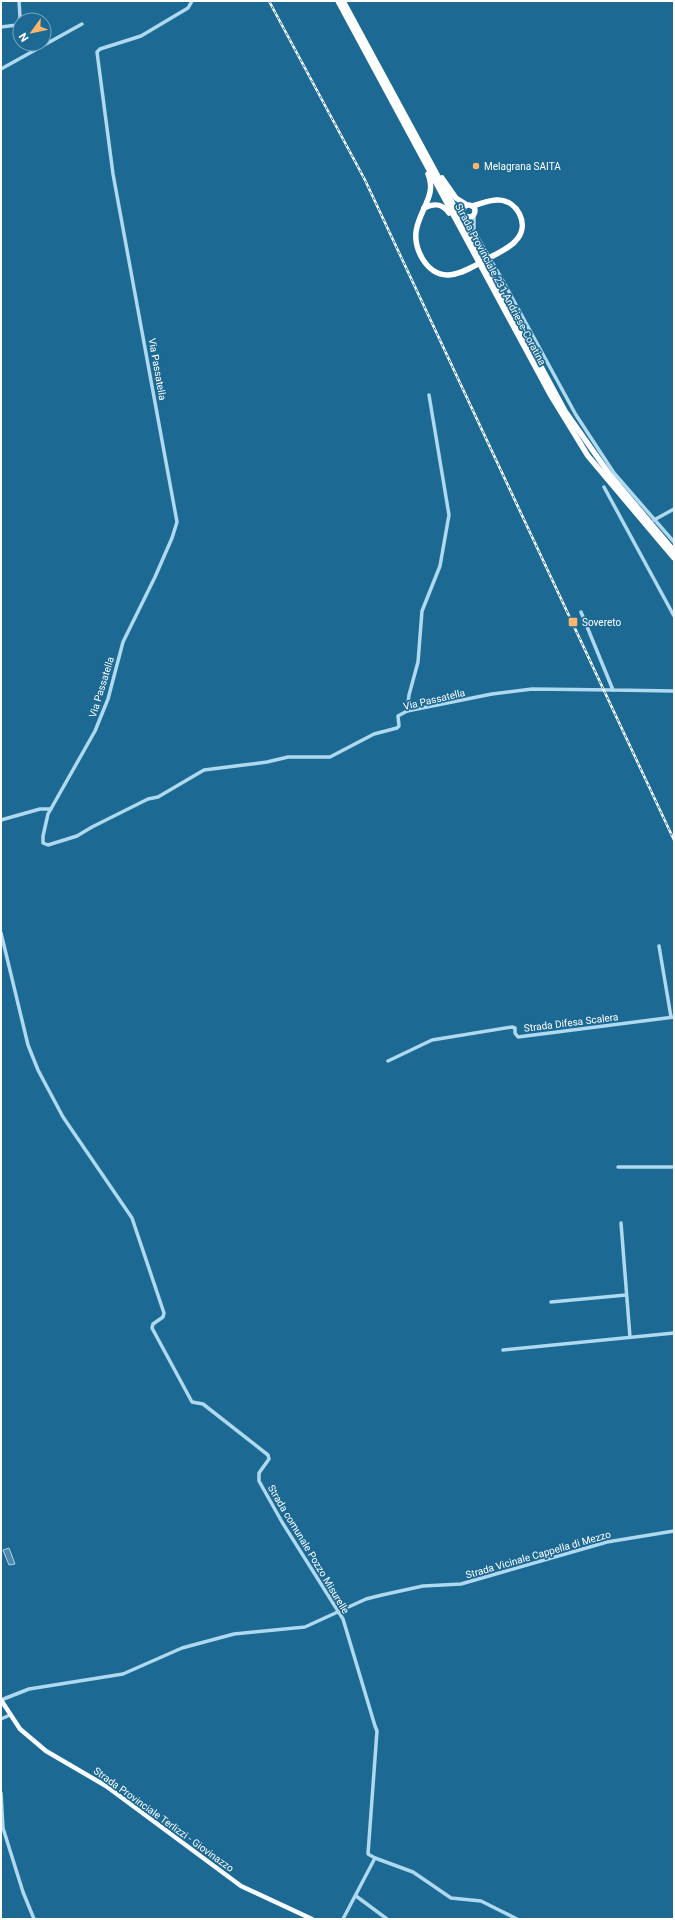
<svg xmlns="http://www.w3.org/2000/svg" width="675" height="1920" viewBox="0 0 675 1920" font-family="Roboto,sans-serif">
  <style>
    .water { fill: #5389a5; stroke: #a2d7f1 }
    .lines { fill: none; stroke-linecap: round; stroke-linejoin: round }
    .minor { stroke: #aed9ef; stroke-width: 3.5 }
    .major { stroke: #f6fcff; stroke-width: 4.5 }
    .highway { stroke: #fff; stroke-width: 5.5 }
    .rail-casing { stroke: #fff; stroke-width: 2.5 }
    .rail { stroke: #1c6994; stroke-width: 1; stroke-dasharray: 3; stroke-linecap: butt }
    .poi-dot { fill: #ffb66c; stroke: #1c6994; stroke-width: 1.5 }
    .labels { text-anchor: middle; stroke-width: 3.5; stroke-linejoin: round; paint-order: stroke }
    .poi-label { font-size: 10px; fill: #fff; stroke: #1c6994; text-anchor: start }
    .street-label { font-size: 10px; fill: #fff; stroke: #1c6994 }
  </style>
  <rect width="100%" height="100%" fill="#1c6994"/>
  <path class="water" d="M9,1548L15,1564L9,1565L3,1550Z"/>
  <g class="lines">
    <g class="minor">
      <path d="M192,1L188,8L141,36L100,49L97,52L113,174L177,522L172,538L155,577L123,642L108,699L95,731L48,814L43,836V843L48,845L77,836L92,827L148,799L158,797L204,770L267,762L288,757H330L374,734L397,728L399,726L398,716L407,711L492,694L532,689L613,690"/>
      <path d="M1,27L17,25L20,17L19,1"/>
      <path d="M1,69L82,24"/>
      <path d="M464,214L503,281L576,415L614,473L674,542"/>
      <path d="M474,215V231"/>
      <path d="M604,487L674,616"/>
      <path d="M654,520L674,509"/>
      <path d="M581,612L613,690L674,691"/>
      <path d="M407,711L409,695L418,662L422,611L440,566L449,515L429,395"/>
      <path d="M1,820L40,809H51"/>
      <path d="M1,933L28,1045L38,1070L63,1117L132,1218L164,1313L163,1317L153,1324L152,1328L192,1402L203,1404L268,1455L269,1459L259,1473V1481L282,1522L343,1619L375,1726L377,1731L368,1854L375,1858L343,1919"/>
      <path d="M659,946L671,1017"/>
      <path d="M388,1061L432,1040L512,1027L515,1028V1033L518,1037L674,1017"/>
      <path d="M618,1167H674"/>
      <path d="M621,1223L630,1337"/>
      <path d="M551,1302L626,1295"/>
      <path d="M503,1350L674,1333"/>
      <path d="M1,1700L29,1689L123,1674L182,1648L234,1634L305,1627L366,1599L382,1595L423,1586L461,1584L607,1542L674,1531"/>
      <path d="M1,1719L10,1715"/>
      <path d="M1,1793L3,1828L23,1892L34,1919"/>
      <path d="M375,1858L413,1872L451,1898L481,1901L517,1919"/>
      <path d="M356,1896L387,1919"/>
    </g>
    <path class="major" d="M1,1700L20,1729L46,1751L106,1786L241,1886L312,1919"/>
    <g class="highway">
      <path d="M338,1L550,394L588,456L674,558"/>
      <path d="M343,1L565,411L610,475L674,551"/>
      <path d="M428,174C441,203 401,221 422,258C441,290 468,269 491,257C500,252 512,247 518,238C529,223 517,201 499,200C490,199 481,204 472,206"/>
      <path d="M442,178L456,198L467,205"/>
      <circle cx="469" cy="211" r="6"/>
      <path d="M424,208C434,203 442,203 449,213"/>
    </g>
    <defs>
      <path id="rail" d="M269,1L365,180L674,840"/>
    </defs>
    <use href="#rail" class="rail-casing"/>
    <use href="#rail" class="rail"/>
  </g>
  <g class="poi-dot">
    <circle cx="476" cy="166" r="4"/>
    <rect x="568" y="617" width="10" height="10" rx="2"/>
  </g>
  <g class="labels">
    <g class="poi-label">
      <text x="484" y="170">Melagrana SAITA</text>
      <text x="582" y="626">Sovereto</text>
    </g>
    <g class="street-label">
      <text transform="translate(501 284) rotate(62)" y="4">Strada Provinciale 231 Andriese-Coratina</text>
      <text transform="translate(158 369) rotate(80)" y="4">Via Passatella</text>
      <text transform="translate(101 687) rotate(-73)" y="4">Via Passatella</text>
      <text transform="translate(434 699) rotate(-13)" y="4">Via Passatella</text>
      <text transform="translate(571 1022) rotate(-7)" y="4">Strada Difesa Scalera</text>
      <text transform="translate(309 1549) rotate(59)" y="4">Strada comunale Pozzo Misurelle</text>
      <text transform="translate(538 1554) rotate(-16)" y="4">Strada Vicinale Cappella di Mezzo</text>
      <text transform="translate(164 1819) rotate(36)" y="4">Strada Provinciale Terlizzi - Giovinazzo</text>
    </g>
  </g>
  <rect width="675" height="1920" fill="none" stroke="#ffffff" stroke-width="4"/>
  <g transform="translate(32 32) rotate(237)"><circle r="19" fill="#1c6994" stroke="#77a5bf"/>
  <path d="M0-3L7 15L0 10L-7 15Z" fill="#ffb66c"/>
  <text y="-6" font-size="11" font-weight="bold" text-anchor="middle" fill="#ffffff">N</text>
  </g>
</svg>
